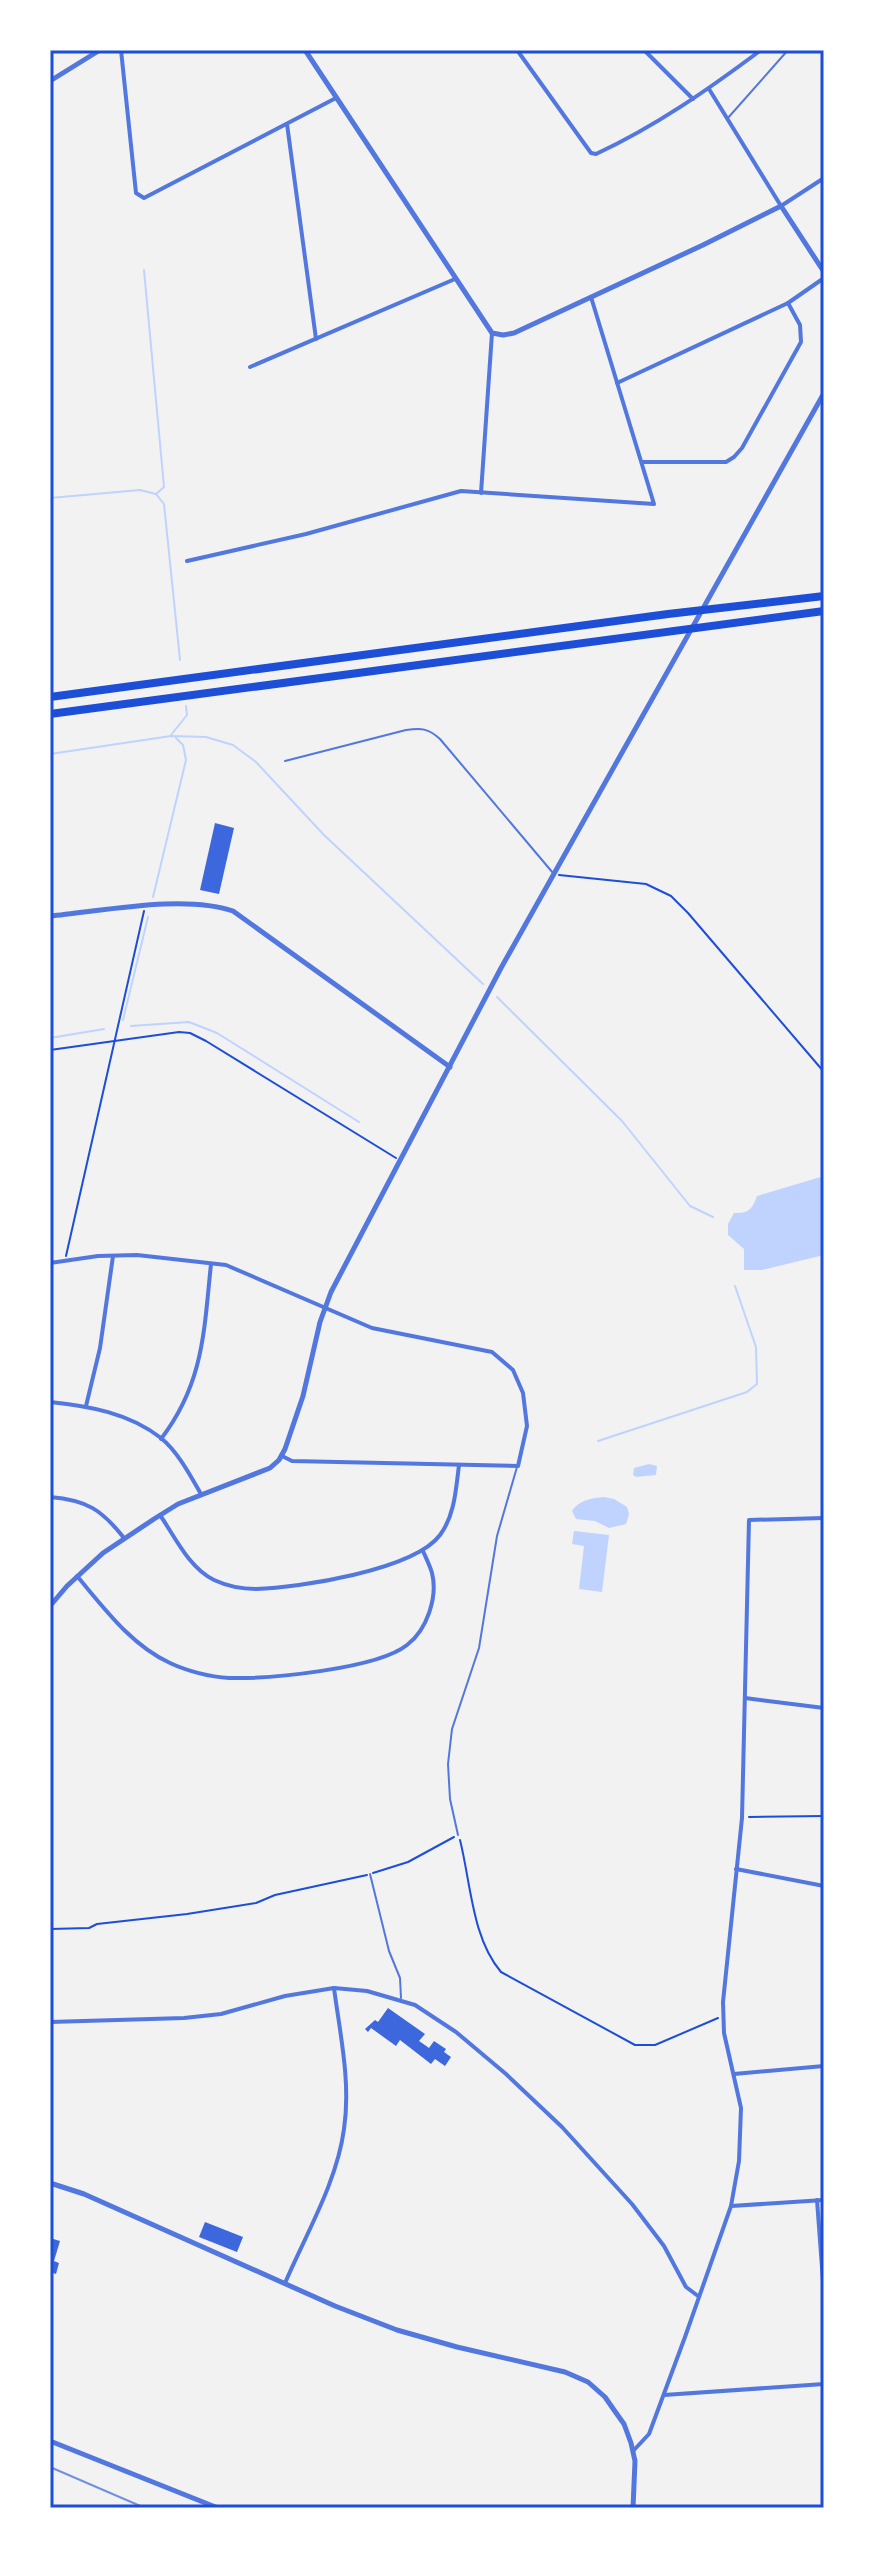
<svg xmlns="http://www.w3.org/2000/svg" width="874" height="2558" viewBox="0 0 874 2558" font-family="Rubik,sans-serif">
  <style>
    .water { fill: #bfd3fe }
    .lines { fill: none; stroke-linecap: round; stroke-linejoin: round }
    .stream { stroke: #bfd3fe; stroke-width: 2 }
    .building { fill: #3d67dc }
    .path { stroke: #1d4ed8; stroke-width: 2 }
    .service { stroke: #5277de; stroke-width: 2 }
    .minor { stroke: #5277de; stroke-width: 4 }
    .tertiary { stroke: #5277de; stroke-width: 5 }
    .motorway { stroke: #1d4ed8; stroke-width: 8 }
    .rail { stroke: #7290e2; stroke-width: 2 }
    .neatline { fill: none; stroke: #1d4ed8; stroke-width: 3 }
  </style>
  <rect width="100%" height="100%" fill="#f2f2f2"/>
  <g class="water">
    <path d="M824,1176V1255L762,1270H744V1249L728,1235V1224L734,1213C749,1214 752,1209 757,1196Z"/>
    <path d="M649,1464L657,1466L656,1475L636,1477L633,1475L634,1468Z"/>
    <path d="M604,1497L614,1499L627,1507L629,1514L626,1524L609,1528L595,1521L576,1519L572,1511C579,1500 592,1498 604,1497Z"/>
    <path d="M574,1531L609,1535L602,1592L579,1589L584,1546L572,1544Z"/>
  </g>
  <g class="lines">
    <g class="stream">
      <path d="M144,270L164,487L156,494"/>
      <path d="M50,498L140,490L156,494L164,504L180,660"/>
      <path d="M171,735L187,715L186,706"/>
      <path d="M50,754L171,736L206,737L233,745L256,762L324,835L483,984"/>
      <path d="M153,897L186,760L183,745L176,738"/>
      <path d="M497,997L622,1121L690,1206L713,1217"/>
      <path d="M123,1020L148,917"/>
      <path d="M131,1026L189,1022L217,1033L359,1122"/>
      <path d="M50,1038L104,1029"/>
      <path d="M598,1441L747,1392L757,1384L756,1347L735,1286"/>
    </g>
  </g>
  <g class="building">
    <path d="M215,823L234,828L219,894L200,890Z"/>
    <path d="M388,2008L425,2034L419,2041L422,2043L429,2048L434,2041L446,2049L444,2052L451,2057L445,2066L435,2059L431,2064L400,2040L396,2046L371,2028L368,2032L365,2029L375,2020L378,2022Z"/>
    <path d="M205,2222L243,2237L237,2252L199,2237Z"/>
    <path d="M50,2238L60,2241L54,2261L59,2263L56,2274L50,2272Z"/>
  </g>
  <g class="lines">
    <g class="path">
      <path d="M559,875L646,884L671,896L688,913L824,1072"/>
      <path d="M50,1050L179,1032L190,1033L206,1041L396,1158"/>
      <path d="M66,1256L144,911"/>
      <path d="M749,1817L824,1816"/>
      <path d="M460,1840C471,1884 472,1938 501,1972L635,2045H655L718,2018"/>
      <path d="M373,1873L408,1862L454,1837"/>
      <path d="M50,1929L89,1928L97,1924L187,1914L256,1903L275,1895L367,1875"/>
    </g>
    <g class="service">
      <path d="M727,119L788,50"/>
      <path d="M285,761L406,730C421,728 428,728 440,739L553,873"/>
      <path d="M458,1835L450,1799L448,1764L452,1729L479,1648L497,1536L517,1467"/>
      <path d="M370,1874L389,1951L400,1978L401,1998"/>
    </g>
    <g class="minor">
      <path d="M121,50L136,193L144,198L336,98"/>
      <path d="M517,50L591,153L596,154C656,126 709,89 761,50"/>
      <path d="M644,50L693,99"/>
      <path d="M709,89L781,206L824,178"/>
      <path d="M287,124L316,339"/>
      <path d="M250,367L455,279"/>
      <path d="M617,383L788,303L824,278"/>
      <path d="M642,462H726L734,457L742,448L801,342L800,325L788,303"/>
      <path d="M481,493L492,333"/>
      <path d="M187,561L306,534L461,491L654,504L591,297"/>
      <path d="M50,1263L98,1256L137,1255L226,1265L372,1328L492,1352L513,1370L523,1393L527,1426L518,1466L292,1461L282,1456"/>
      <path d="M50,1402C89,1406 129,1413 161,1438C178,1452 190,1475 201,1494"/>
      <path d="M86,1406L100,1348L113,1256"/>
      <path d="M161,1439C204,1383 204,1330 211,1264"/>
      <path d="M50,1497C87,1500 102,1510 124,1538"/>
      <path d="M160,1515C175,1537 189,1568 214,1580C227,1586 241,1589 256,1589C298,1588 414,1570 440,1535C455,1515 456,1488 459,1465"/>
      <path d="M77,1576C104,1608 131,1645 170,1663C187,1671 210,1677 229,1678C269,1679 377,1669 407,1645C427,1630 438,1597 432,1573C430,1566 426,1558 423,1551"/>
      <path d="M745,1698L824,1708"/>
      <path d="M736,1869L824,1886"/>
      <path d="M50,2022L184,2018L221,2014L285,1996L334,1988L367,1991L415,2005L456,2032L506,2074L562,2127L632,2204L664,2246L686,2287L698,2296"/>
      <path d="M734,2074L824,2066"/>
      <path d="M817,2200L824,2294"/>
      <path d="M731,2206L824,2200"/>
      <path d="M285,2283C306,2234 337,2182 344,2129C351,2082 340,2034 334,1988"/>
      <path d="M664,2395L824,2384"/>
      <path d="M634,2450L649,2434L685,2337L731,2206L739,2161L741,2108L724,2033L723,2002L742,1818L749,1520L824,1518"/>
    </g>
    <g class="tertiary">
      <path d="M305,50L492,333L503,335L514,333L703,245L781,206L824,272"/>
      <path d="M50,81L100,50"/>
      <path d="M50,916C103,911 184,894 233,911L450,1067"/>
      <path d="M50,1606L67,1586L103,1553L154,1519L178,1504L270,1468L279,1460L285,1449L303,1396L320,1322L331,1292L501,968L824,393"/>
      <path d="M50,2183L84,2194L335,2306L397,2330L457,2347L565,2372L588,2382L605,2397L614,2410L624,2424L631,2443L635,2461L633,2508"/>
      <path d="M50,2441L218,2508"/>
    </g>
    <g class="motorway">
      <path d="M50,697L668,614L824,596"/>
      <path d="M50,714L824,611"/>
    </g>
    <path class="rail" d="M50,2467L145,2508"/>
  </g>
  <rect width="874" height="2558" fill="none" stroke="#ffffff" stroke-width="104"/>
  <rect x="52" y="52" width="770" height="2454" class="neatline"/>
</svg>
